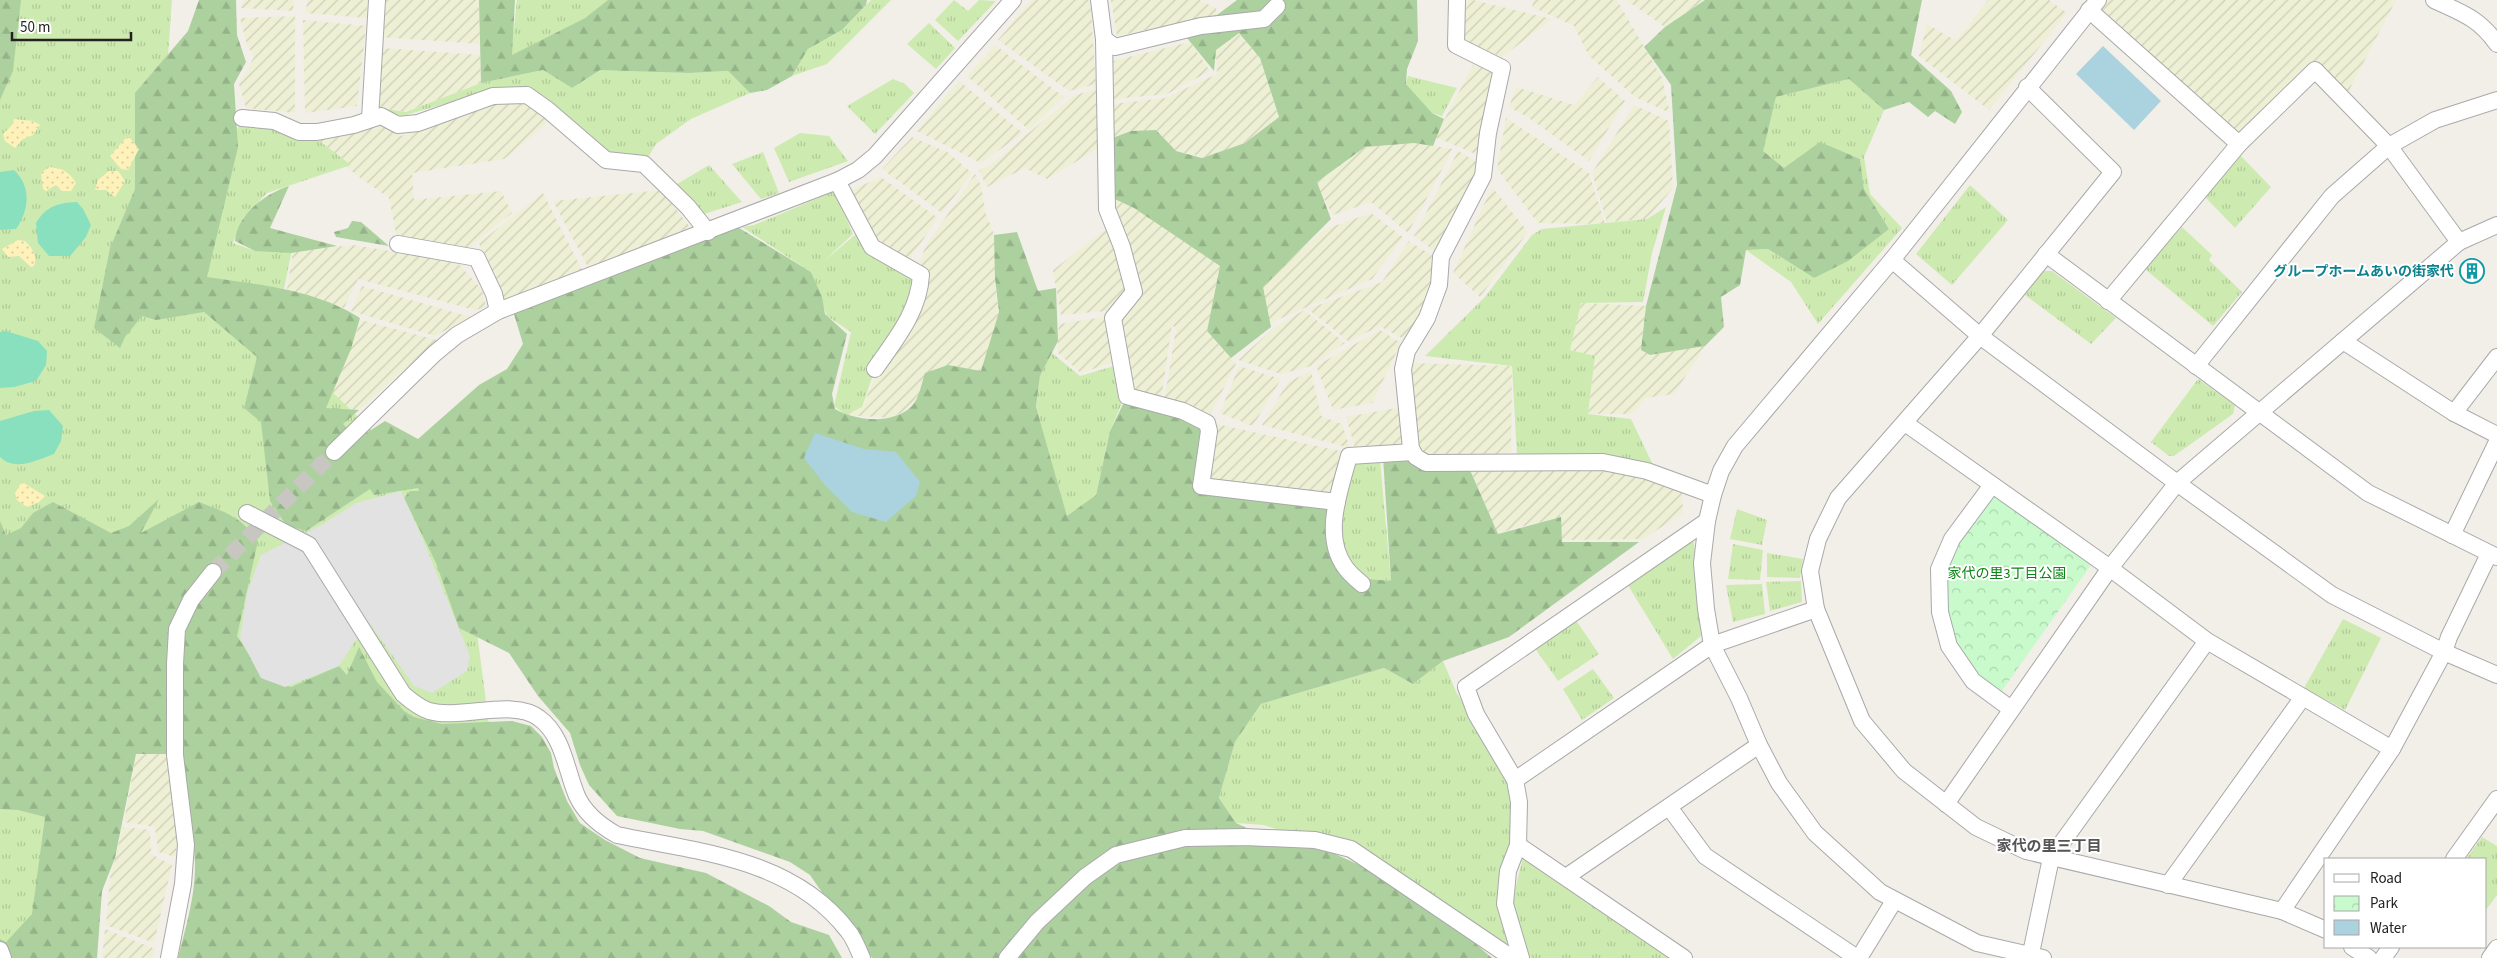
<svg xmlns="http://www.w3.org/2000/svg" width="2497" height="958" viewBox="0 0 2497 958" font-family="'Source Sans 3','Noto Sans JP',sans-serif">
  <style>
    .farmland { fill: url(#farmland-furrows) }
    .grass { fill: url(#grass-tufts) }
    .forest { fill: url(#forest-firs) }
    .sand { fill: url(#sand-dots) }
    .park { fill: url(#park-crowns) }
    .pitch { fill: #88e0be }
    .parking { fill: #e2e2e2 }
    .water { fill: #aad3df }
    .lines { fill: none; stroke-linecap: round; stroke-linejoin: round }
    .minor-tunnel { stroke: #c8c6c1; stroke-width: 16; stroke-dasharray: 16 8; stroke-linecap: butt }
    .minor-casing { stroke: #a9a9a9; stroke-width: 18 }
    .minor { stroke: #fff; stroke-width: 16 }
    .labels { text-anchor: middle; stroke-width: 4; stroke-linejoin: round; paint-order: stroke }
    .culture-label { font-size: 14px; font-weight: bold; fill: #0d838f; stroke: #fff; text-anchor: end }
    .park-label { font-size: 14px; fill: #0c8416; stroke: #fff }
    .neighbourhood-label { font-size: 15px; font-weight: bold; fill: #555; stroke: #fff }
  </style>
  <defs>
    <pattern id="farmland-furrows" width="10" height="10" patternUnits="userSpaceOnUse" patternTransform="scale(1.25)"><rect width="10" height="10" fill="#eef0d5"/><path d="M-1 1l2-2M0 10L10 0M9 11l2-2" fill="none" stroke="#ccceb7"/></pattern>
    <pattern id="grass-tufts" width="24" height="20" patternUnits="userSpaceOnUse" patternTransform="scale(1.25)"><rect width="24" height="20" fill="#cdebb0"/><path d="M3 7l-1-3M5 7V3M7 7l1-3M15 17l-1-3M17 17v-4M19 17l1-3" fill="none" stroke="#b0c997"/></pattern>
    <pattern id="forest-firs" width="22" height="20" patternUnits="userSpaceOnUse" patternTransform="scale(1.25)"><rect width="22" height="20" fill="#add19e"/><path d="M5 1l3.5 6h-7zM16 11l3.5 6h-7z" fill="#95b388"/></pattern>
    <pattern id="sand-dots" width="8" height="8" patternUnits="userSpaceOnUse" patternTransform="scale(1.25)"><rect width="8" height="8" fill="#fff1ba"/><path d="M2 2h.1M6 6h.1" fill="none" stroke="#dacea0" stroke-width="1.8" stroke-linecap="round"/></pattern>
    <pattern id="park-crowns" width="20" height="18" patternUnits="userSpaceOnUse" patternTransform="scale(1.25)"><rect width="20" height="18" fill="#c8facc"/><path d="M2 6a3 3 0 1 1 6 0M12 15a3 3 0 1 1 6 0" fill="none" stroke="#acd6af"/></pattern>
  </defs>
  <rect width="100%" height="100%" fill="#f2efe9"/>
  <g class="farmland">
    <path d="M244,0H294L293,11L241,8Z"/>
    <path d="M307,0H368L366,18L306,13Z"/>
    <path d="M385,0H479L480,44L380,37Z"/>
    <path d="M1031,0H1090L1096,84L1069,91L998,40Z"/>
    <path d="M1111,0H1199L1216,8L1217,15L1117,36Z"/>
    <path d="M1467,0H1473L1552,19L1502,57L1463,40Z"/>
    <path d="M1534,0H1617L1662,78L1670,113L1635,97L1589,56L1574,26L1532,7Z"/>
    <path d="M1626,0H1705L1665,27Z"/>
    <path d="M1988,0H2049L2067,13L1989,110L1919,56L1927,24L1956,41Z"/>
    <path d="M2098,0H2396L2344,100L2306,65L2234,140L2089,10Z"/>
    <path d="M295,16V113L246,108L239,84L254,57L247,45L240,18Z"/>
    <path d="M303,20L366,26L357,106L305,113Z"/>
    <path d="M1238,33L1260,58L1279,118L1245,143L1205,157L1176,151L1156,130L1107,140L1112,104L1165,98L1217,74L1216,50Z"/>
    <path d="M1190,42L1210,71L1167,94L1114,99L1113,61Z"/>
    <path d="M995,45L1064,97L1029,130L967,76Z"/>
    <path d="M382,48L480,55L481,83L406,112L379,108Z"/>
    <path d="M1473,65L1495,72L1478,155L1435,137Z"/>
    <path d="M1598,77L1625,101L1589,161L1529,118L1509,107L1516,87L1574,105Z"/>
    <path d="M959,81L1023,133L981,163L917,131Z"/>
    <path d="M1101,87L1102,146L1047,179L1025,168L987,187L979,171L994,162L1073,96Z"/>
    <path d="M526,96L552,119L504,159L412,173L414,200L501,191L512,213L462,253L398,244L389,198L355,174L313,136L380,122L401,136L492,99Z"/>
    <path d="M1634,105L1669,121L1673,188L1647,219L1607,222L1592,173Z"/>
    <path d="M1506,118L1589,173L1605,224L1538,223L1497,169Z"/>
    <path d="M912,137L947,152L972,173L942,213L882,169Z"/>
    <path d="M1410,142L1453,149L1408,233L1371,202L1333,215L1315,183L1365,147Z"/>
    <path d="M1458,151L1477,162L1476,176L1436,252L1414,236Z"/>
    <path d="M975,174L981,186L986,214L996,239L995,283L999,312L992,343L980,371L948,365L913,405L892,418L846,415L862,407L886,352L925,286L920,260L926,246Z"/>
    <path d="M881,177L938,218L909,260L876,239L849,191Z"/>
    <path d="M1492,187L1528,232L1480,297L1453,273Z"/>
    <path d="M661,190L690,227L589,269L553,201Z"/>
    <path d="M543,193L583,272L502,302L479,243Z"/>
    <path d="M1110,200H1116L1178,226L1220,266L1207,331L1236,364L1209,417L1164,401L1176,329L1172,325L1161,400L1128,393L1114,317L1140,295Z"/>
    <path d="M1371,213L1403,237L1372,279L1270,323L1262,285L1323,230Z"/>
    <path d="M1109,227L1128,291L1106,311L1061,315L1053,270Z"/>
    <path d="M1409,241L1433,256L1431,284L1419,316L1404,339L1379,326L1349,342L1308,309L1382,282Z"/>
    <path d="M353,245L457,262L482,290L486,307L475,310L358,279L344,308L287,289L293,251Z"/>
    <path d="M362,286L418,302L470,317L435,336L351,311Z"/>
    <path d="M1581,303L1646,306L1641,350L1650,355L1705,346L1674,394L1645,398L1632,414H1588L1595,356L1569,351Z"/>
    <path d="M1304,310L1345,343L1311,366L1281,374L1238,360L1274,328Z"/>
    <path d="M1111,316L1120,360L1081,373L1057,352L1059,324Z"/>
    <path d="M361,320L437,340L359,410L326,408Z"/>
    <path d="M1380,330L1401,343L1372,403L1333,410L1316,366Z"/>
    <path d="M1409,363L1512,366L1511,451L1471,460L1426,463L1414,449Z"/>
    <path d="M1239,366L1281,379L1253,426L1220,413Z"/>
    <path d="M1311,371L1321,416L1342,424L1350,448L1262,425L1288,382Z"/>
    <path d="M1402,407L1406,449L1355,448L1346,417Z"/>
    <path d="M1212,423L1349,453L1333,498L1201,486Z"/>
    <path d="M1556,466H1620L1678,485L1682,492L1683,513L1643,539L1561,540L1560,497V518L1514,528L1498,534L1471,472Z"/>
    <path d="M136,754H170L179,834L175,857L158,852L155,827L124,822Z"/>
    <path d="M123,827L150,830L151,854L172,865L154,943L106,925L110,878Z"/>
    <path d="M105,929L155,949L152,958H102Z"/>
  </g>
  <g class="grass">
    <path d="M0,0H172L156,222L237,130L242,118L313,136L351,165L267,193L243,218L233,243L255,251L292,250L284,289L222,286L462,517L497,786L114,735L51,958H0Z"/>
    <path d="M517,0H609L585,18L511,56Z"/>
    <path d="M871,0H891L827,64L792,76L808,49L842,30Z"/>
    <path d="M954,0L968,11L979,0L996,1L958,41L935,20Z"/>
    <path d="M929,23L955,48L936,69L907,44Z"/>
    <path d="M597,69L689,73L728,71L750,93L691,119L656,144L644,164L606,160L527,95L487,92L402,116L379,108L406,112L481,83L543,70L572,88Z"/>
    <path d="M1408,76L1457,88L1442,116L1429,112L1406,84Z"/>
    <path d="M893,79L905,84L914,93L875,134L847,106Z"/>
    <path d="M1849,79L1884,110L1864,157L1870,194L1902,228L1818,324L1791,282L1746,250L1768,249L1814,278L1889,229L1864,189L1860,159L1820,143L1784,169L1762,151L1776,97Z"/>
    <path d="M800,133L829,136L848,161L789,182L774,148Z"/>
    <path d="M763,152L779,193L761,199L732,164Z"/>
    <path d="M2239,154L2271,187L2235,228L2204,196Z"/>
    <path d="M709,165L742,202L701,215L672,187Z"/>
    <path d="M1970,185L2008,220L1952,285L1916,254Z"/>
    <path d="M835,191L853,234L823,262L862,229L921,275L875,369L862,407L846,415L834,406L851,332L827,316L811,272L742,227L754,225Z"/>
    <path d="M1666,207L1652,253L1643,302L1581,303L1570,350L1595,356L1588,414L1631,419L1654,467L1517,456L1512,366L1425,356L1485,297L1532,235L1542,229L1647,219Z"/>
    <path d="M2182,227L2212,255L2209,260L2242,292L2213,326L2145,269Z"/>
    <path d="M2043,271H2052L2116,318L2091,344L2025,295Z"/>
    <path d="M1052,353L1080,376L1121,364L1124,398L1110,431L1096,495L1067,517L1036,409L1040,376Z"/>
    <path d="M2198,379L2235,405L2233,414L2174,456H2169L2151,442Z"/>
    <path d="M1380,460L1391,581L1363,579L1344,564L1338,524L1352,461Z"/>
    <path d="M1737,509L1767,520L1762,545L1730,539Z"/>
    <path d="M1689,539L1694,543L1701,636L1673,659L1626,582Z"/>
    <path d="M1733,544L1763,550L1760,580L1728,579Z"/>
    <path d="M1767,553L1803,559L1800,578L1767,577Z"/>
    <path d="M1801,581L1802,602L1770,611L1766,582Z"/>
    <path d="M1762,584L1765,614L1733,622L1726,585Z"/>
    <path d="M1575,619L1599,654L1558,681L1534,647Z"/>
    <path d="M2343,619L2381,638L2345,710L2304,688Z"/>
    <path d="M1443,661L1457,694L1515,780L1509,913L1525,850L1683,958H1521L1508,918L1506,954L1370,861L1264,825L1236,823L1219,798L1235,742L1261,704L1384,668L1413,684Z"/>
    <path d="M1593,669L1614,698L1582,720L1563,689Z"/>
    <path d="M2482,837L2497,846V895L2486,910V859H2466Z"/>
  </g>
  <g class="forest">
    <path d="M0,0H21L13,71L0,100Z"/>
    <path d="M199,0H236L237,35L246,62L234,84L238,147L207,277C259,285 314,289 360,318L351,349L326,408L359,410L343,424L357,439L385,421L418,439L479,385L507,369L523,344L514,314C587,283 663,258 736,226L811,272L822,297L825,314L847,334L832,394L835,409C856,421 893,425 912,406C919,399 922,382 925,373L948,365L981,371L999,312L995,278L994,235L1017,232L1038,291L1056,288L1058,341L1040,376L1036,407L1067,516L1096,495L1110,431L1127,396L1207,420L1201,486L1334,502L1341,564L1368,579L1391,581L1383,457L1409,454L1470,470L1498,534L1561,517L1562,542H1639L1509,637L1443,661L1413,684L1384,668L1261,704L1235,742L1219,798L1236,823L1268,838L1333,853L1412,889L1492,958H872L858,935L830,904L810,875L790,862L703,831L680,829L617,816L589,785L580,765L570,733L538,696L509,653L459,628L436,563L404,498L410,491H419L418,488L374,495L370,489L306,531L286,525L270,501L261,422L244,408L257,357L204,312L156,320L142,316L125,337L120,348L94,328L110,248L135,189V93L188,31Z"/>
    <path d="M479,0H515L512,55L585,18L608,0H867L866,5L842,30L808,49L792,76L767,90L750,93L728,71L689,73L600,70L572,88L543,70L481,83Z"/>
    <path d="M1237,0H1417L1418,41L1407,69L1406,84L1432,113L1444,119L1433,146L1414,143L1365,147L1317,182L1331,219L1263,287L1271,327L1231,358L1207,331L1220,266L1134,208L1108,196L1107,140L1131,131L1156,130L1176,151L1202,158L1245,143L1279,117L1260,58L1239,33L1216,50L1214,71L1187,38L1110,55L1109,41L1217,15Z"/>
    <path d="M1705,0H1922L1911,55L1951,91L1962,112L1955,124L1935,111L1928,117L1909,102L1884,110L1849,79L1776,97L1763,151L1784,168L1820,142L1860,159L1864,189L1889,229L1848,261L1814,278L1768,249L1746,250L1740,285L1721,297L1724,327L1705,346L1650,355L1641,350L1646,306L1677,185L1671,85L1644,47L1665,27Z"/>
    <path d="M289,186L270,228L337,246L291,253L255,251L235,241C237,214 265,194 289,186Z"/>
    <path d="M352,221L361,222L389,246L336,237L334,232L348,228Z"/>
    <path d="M159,499L141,533L199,502C227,513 240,516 258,541L237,636L265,679L291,687L339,666L347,675L359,647L377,682L404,711L414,717L442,724L512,721L531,726L542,737L551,753L554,768L567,801L580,823L605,840L640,858L706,873L769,906L791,922L829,935L842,958H178C187,922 200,882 193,844C188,814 178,784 170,754H136L115,858L102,891L97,958H0V939L6,942L32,914L45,817L18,810L0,809V521L6,535L21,528L33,513L53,502L111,533L129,526Z"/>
  </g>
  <g class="sand">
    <path d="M14,119L33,121L40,125L33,135L23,139L15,148L5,141L3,134L12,125Z"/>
    <path d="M126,138H130L139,149L128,170L121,169L110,156Z"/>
    <path d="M49,167C62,168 69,171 76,183L71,191H62L56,185L46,191L43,189L41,173Z"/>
    <path d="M109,171H118L125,181L115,197L106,190H95L98,180Z"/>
    <path d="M18,240L25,241C32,248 38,256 34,266L31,267L19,256L8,257L2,249Z"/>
    <path d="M22,482L45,496L39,502L27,507L17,500L15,493Z"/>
  </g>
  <path class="park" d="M1992,485L2096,558L1999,695L1975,682L1952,645L1940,602L1951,541Z"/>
  <g class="pitch">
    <path d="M14,170C32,187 29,210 16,229L0,230V172Z"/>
    <path d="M77,202L83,209L91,225L86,237L70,256H49L38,243L36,223C46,206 58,203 77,202Z"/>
    <path d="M6,331L38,341L47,351L46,365L36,381L14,387L0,388V332Z"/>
    <path d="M49,410L63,426L61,441L54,454C37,460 15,472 0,457V421L34,411Z"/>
  </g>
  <path class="parking" d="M401,491L424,542L470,656L467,671L432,693L414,686L368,621L339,666L285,687L261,678L240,638L247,593L261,555L323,524L356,503Z"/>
  <g class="water">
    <path d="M2103,46L2161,101L2134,130L2076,74Z"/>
    <path d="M815,433L864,449L896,452L920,482L916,496L886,522L852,512L825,485L804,458Z"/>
  </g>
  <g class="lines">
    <path class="minor-tunnel" d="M213,572L334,452"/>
    <defs>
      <g id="minor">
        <path d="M1099,0L1104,39L1107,209L1122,247L1134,292L1113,318L1127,396L1183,411L1207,423L1209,431L1201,486L1337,502"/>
        <path d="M1457,0L1456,45L1502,68L1488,133L1483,176L1441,257L1439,285L1427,318L1407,351L1403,369L1411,449L1416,457L1426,463L1603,462L1647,471L1713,495"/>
        <path d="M2434,0C2462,13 2479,18 2497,44"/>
        <path d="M2089,10L2239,144"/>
        <path d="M1104,39L1115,47L1201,26L1264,19L1277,6"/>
        <path d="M2027,87L2113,172L1980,336L1838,498L1818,539L1810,571L1816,609L1862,721L1904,771L1976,827L2026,851L2282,911L2326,930"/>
        <path d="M242,118L274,121L299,132H317L354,125L381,116L398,125L418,123L493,96L527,95L548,110L606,160L644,164L688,207L708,232"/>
        <path d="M370,119L377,0"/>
        <path d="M837,181L872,247L921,275C919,312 895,340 875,369"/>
        <path d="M398,244L477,258L494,294L498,311"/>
        <path d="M2046,254L2368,493L2497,557"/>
        <path d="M1892,260L1980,336L2177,483L2332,595L2444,652L2497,675"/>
        <path d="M2108,301L2239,144L2315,70L2389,146L2459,242"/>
        <path d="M2343,341L2454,413L2497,435"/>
        <path d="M2196,366L2332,196L2389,146L2435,120L2497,100"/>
        <path d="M2454,413L2497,357"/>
        <path d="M1905,423L2103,563L2207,641L2392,749"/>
        <path d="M334,452L434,354L457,335L498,311L837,181L858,170L875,156L1013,0"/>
        <path d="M1992,485L1952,539L1939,569L1940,612L1949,646L1973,681L2011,709"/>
        <path d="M247,513L309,545L403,694C411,701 420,708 429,711C461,720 513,698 539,718C563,735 566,770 577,796C585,814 601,826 617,835C700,852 793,859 848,931C854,938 858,949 862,958"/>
        <path d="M2452,535L2497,442"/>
        <path d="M1362,584C1356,579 1349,573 1345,567C1322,535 1340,490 1349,456L1413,452"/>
        <path d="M1515,780L1712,645L1816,609"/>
        <path d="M1946,804L2110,568L2177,483L2459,242L2497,225"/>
        <path d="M1669,807L1705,856L1857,958"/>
        <path d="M1518,845L1684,958"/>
        <path d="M2454,859L2497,799"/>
        <path d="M1566,877L1759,745"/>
        <path d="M2168,885L2303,697"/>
        <path d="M2282,911L2392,749L2444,652L2449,637L2489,554"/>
        <path d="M2352,947L2369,958"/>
        <path d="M0,950L3,958"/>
        <path d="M169,958L183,884L186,845L175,755V664L177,629L191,600L213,572"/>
        <path d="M1007,958L1037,922L1085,877L1116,855L1185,838L1245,837L1315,840L1351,849L1512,958"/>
        <path d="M1521,958L1505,904L1508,871L1518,845L1519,802L1515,780L1476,714L1466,687L1707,521"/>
        <path d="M1859,958L1894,901"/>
        <path d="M2030,958L2051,858L2207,641"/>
        <path d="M2043,958L1977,943L1880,892L1815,833L1779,783L1759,745L1739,698L1712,645L1706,609L1702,563L1707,521L1713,495L1721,471L1735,446L1892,260L2098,0"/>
        <path d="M2383,958L2391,947"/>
        <path d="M2490,958L2497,948"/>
      </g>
    </defs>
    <use href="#minor" class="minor-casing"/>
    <use href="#minor" class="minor"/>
  </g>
  <defs>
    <symbol id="building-ring" viewBox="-11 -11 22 22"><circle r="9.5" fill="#fff" stroke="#0f9aa8" stroke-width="1.5"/><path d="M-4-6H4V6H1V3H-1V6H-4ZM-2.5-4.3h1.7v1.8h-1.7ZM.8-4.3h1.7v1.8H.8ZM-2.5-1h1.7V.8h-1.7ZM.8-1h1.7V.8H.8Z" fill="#0f9aa8"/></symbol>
  </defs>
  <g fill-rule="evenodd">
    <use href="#building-ring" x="2458" y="257" width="28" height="28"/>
  </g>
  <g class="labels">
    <g class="culture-label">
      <text x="2454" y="276">グループホームあいの街家代</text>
    </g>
    <g class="park-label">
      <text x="2007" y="578">家代の里3丁目公園</text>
    </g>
    <g class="neighbourhood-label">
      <text x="2049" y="851">家代の里三丁目</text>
    </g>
  </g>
  <rect x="2324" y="858" width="162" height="90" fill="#ffffff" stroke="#a7a7a7"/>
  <rect x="2334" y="874" width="25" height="8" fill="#ffffff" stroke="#a7a7a7"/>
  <text x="2370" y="883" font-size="15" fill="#222222">Road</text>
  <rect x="2334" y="896" width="25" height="15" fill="url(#park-crowns)" stroke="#a7a7a7"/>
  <text x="2370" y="908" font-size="15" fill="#222222">Park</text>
  <rect x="2334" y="920" width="25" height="15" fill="#aad3df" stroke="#a7a7a7"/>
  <text x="2370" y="933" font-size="15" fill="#222222">Water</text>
  <path d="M12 32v8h119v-8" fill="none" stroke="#222222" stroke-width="2.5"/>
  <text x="20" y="32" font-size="15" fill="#222222" stroke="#ffffff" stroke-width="4" paint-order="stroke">50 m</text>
</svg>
